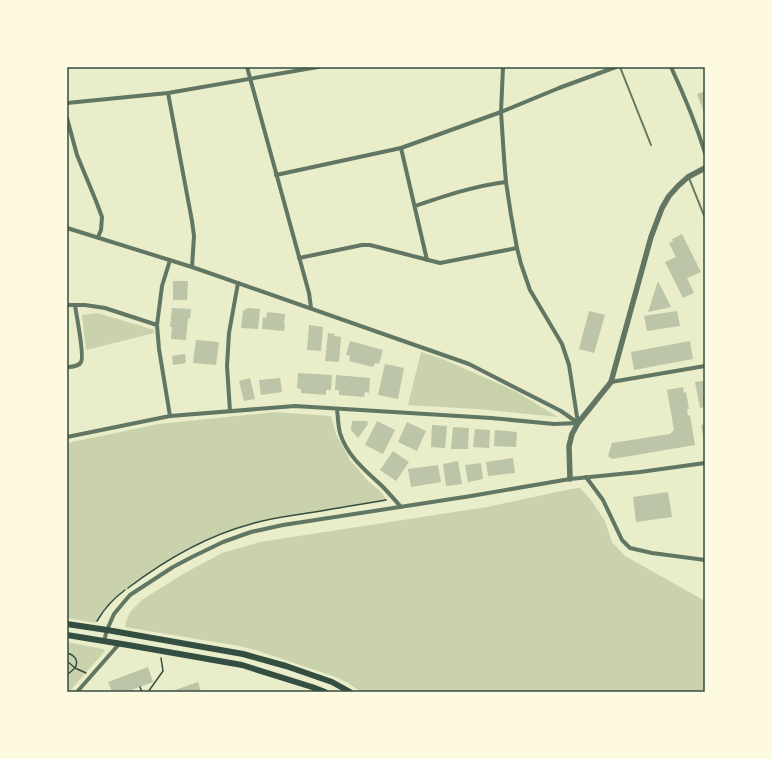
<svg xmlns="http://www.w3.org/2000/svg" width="772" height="759" viewBox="0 0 772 759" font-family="'Exo 2',sans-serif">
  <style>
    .green { fill: #cad2ad }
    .building { fill: #bcc5a7 }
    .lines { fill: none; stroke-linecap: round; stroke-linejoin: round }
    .path { stroke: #344e41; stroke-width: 1.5 }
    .service { stroke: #617663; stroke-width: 2 }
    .minor { stroke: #617663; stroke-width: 4 }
    .tertiary { stroke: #617663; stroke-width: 5.5 }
    .secondary { stroke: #344e41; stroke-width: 6 }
    .neatline { fill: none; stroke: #344e41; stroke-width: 1.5 }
  </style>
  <rect width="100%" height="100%" fill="#e9edc9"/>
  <g class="green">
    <path d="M98,313L154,330V333L86,350L82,315Z"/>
    <path d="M421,352L445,360L515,391L558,417L477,409L408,405Z"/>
    <path d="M275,412L331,416L336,434L350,460L368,481L380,491L387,500L284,517C257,522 230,530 205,541C184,550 165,562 147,575C127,588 108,602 96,623L67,618V443L159,424Z"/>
    <path d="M580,488L591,500L605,521L612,542L625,556L705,601V692H361L348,683L336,677L255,650L239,646L125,627L127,619L130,612L142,600L183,574L222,553L260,542L487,507L571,489Z"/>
    <path d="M67,642L103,649L105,651L69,692H67Z"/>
  </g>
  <g class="building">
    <path d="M705,91V115L697,94Z"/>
    <path d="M682,234L701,272L687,278L694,293L683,298L665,262L676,257L669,243L673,241L672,239Z"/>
    <path d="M173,281H188L187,300H173Z"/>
    <path d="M658,281L671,307L648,312Z"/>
    <path d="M172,308L191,309L190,319L188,318L186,340L171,339L172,327H170Z"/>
    <path d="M248,308L260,309L258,329L241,328L243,311Z"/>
    <path d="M589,311L605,315L594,353L579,349Z"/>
    <path d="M677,311L680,326L647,331L644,316Z"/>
    <path d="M267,312L285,314L284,325H285L284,331L262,329L263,317L266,318Z"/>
    <path d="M309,325L323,327L321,351L307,350Z"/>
    <path d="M328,333L335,334L334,336L341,337L339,362L325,361Z"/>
    <path d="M196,340L219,342L216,365L193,363Z"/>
    <path d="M350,341L383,350L379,364L375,363L373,367L349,361L350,356L346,355Z"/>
    <path d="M690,341L693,359L634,370L631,352Z"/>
    <path d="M185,354L186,363L173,365L172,356Z"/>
    <path d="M385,364L404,368L398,399L378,395Z"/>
    <path d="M298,373L332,375L331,390H326V395L301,393V389L297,388Z"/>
    <path d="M336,375L370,378L369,393L365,392L364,397L339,395V390H335Z"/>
    <path d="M250,378L255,399L244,401L239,381Z"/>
    <path d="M280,378L282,392L261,395L259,380Z"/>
    <path d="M703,381L704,384L705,383V407L700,408L695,382Z"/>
    <path d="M683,387L684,393L686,392L689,409H687L688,416L690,415L695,445L612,459L608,456L612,443L670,434L674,430L667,390Z"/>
    <path d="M352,421H367L368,424L358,438L351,430Z"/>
    <path d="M377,421L395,430L383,454L365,445Z"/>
    <path d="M407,422L426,431L417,451L398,442Z"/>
    <path d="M705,424V441H704L701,425Z"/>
    <path d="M432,425L447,426L445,448L431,447Z"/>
    <path d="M453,427L469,428L468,449H451Z"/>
    <path d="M475,429L490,430L489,448L473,447Z"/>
    <path d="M495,430L517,432L516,447L494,446Z"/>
    <path d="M393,451L409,462L396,481L380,470Z"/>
    <path d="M513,458L515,473L488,476L486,462Z"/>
    <path d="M458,461L462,484L446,486L443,464Z"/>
    <path d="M481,463L483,479L468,482L465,465Z"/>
    <path d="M438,465L441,482L411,487L408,469Z"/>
    <path d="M668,492L672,517L636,522L633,497Z"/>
    <path d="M148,667L153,682L126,692H112L108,682Z"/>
    <path d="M198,682L201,692H169Z"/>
  </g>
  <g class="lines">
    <g class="path">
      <path d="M128,588C165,560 206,536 251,524C270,518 289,516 308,513C334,509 360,504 386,500"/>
      <path d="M97,621C104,609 114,598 125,590"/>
      <path d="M67,653C75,655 79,661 75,668L67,661"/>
      <path d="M67,675L75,668L86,673"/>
      <path d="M140,687L142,692"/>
      <path d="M147,692H148L163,671L161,658"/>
    </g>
    <g class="service">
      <path d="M620,67L651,145"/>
      <path d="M689,178L705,218"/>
    </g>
    <g class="minor">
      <path d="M247,67L309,293L311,308"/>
      <path d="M503,67L501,112L504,158L506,182L511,215L517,248L521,264L530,290L562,344L569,365L578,423"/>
      <path d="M671,67C684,95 696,124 705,153"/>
      <path d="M168,93L192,221L194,236L192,267"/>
      <path d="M67,103L168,93L318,67"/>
      <path d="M67,118L77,155L96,201L102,217L101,230L98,237"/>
      <path d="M401,148L427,260"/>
      <path d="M276,175L401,148L501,112L559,88L616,67"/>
      <path d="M415,206C445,196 474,186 506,182"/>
      <path d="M67,228L192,267L469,364L561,411L578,423"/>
      <path d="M299,258L362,245H370L440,263L517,248"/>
      <path d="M67,305H85L105,308L157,325"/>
      <path d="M67,367C71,367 79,366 81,362C85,356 76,314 75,305"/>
      <path d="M611,382L705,366"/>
      <path d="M337,409C338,417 338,425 340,433C347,456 366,471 382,486C389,493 395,500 401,507"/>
      <path d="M230,411L227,366L229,333L238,283"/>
      <path d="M170,416L159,349L157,325L162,286L170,260"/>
      <path d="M67,437L170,416L295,406L491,418L554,424L578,423"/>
      <path d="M586,477L603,500L622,540L630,548L652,553L705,560"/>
      <path d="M104,641L107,630L114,614L124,602L130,595L173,567L192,557L223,542L251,532L283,525L471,496L570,479L640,472L705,463"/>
      <path d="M77,692L120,643"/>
    </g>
    <path class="tertiary" d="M570,479L569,446L572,434L578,423L611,382L651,237L662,208L669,196L678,186L688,177L705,168"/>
    <g class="secondary">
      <path d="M67,624L107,630L243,654L286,666L332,682L350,692"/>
      <path d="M67,635L128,645L242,665L312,687L325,692"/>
    </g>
  </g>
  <rect width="772" height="759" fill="none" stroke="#fefae0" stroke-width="136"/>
  <rect x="68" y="68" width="636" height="623" class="neatline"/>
</svg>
